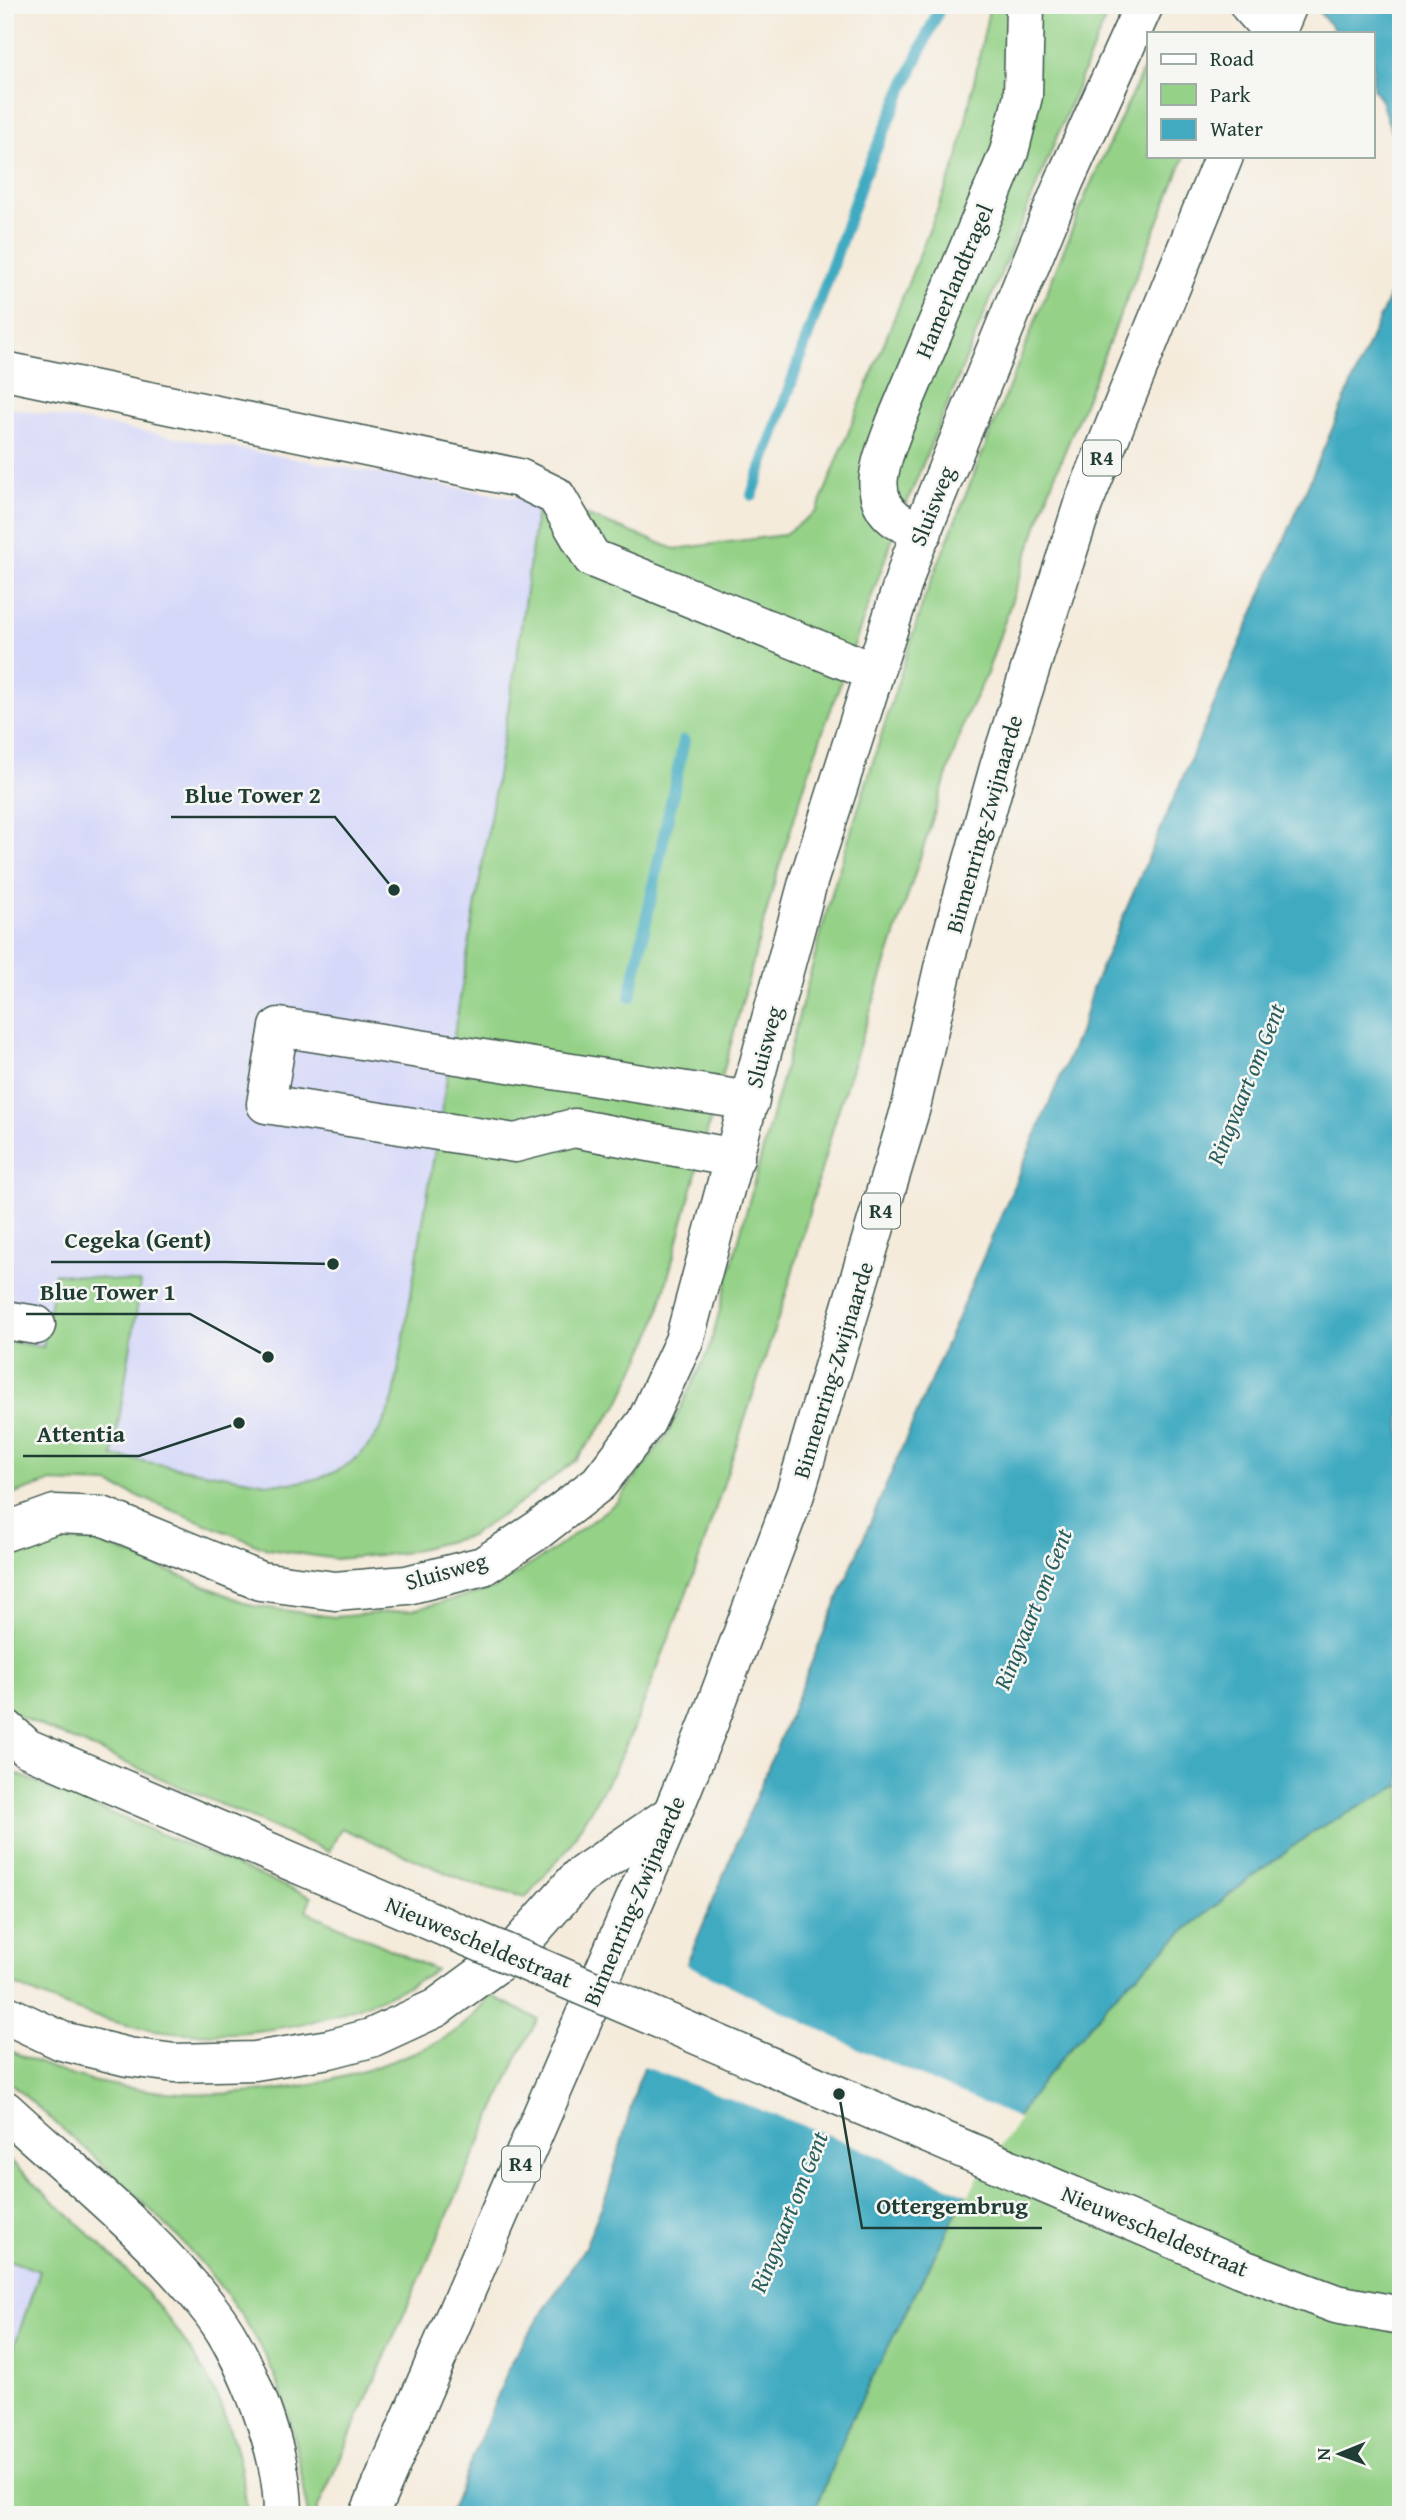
<svg xmlns="http://www.w3.org/2000/svg" width="1406" height="2520" viewBox="0 0 1406 2520" font-family="'Gentium Book Plus',serif">
  <style>
    .built { fill: #d6d8f9 }
    .green { fill: #95d288; stroke: #5a885e; stroke-width: 2 }
    .water { fill: #41aac1; stroke: #30747a; stroke-width: 2 }
    .pier { fill: #f5ebdb }
    .lines { fill: none; stroke-linecap: round; stroke-linejoin: round }
    .stream { stroke: #41aac1; stroke-width: 12 }
    .minor-casing { stroke: #3f574d; stroke-width: 41 }
    .major-casing { stroke: #3f574d; stroke-width: 41 }
    .highway-casing { stroke: #3f574d; stroke-width: 41 }
    .minor { stroke: #fff; stroke-width: 38 }
    .major { stroke: #fff; stroke-width: 38 }
    .highway { stroke: #fff; stroke-width: 38 }
    .major-bridge-casing { stroke: #3f574d; stroke-width: 41; stroke-linecap: butt }
    .major-bridge { stroke: #fff; stroke-width: 38 }
    .labels { text-anchor: middle; stroke-width: 5; stroke-linejoin: round; paint-order: stroke }
    .shield { fill: #f6f6f2; stroke: #60746d; stroke-width: 2 }
    .shield-label { font-size: 21px; font-weight: bold; fill: #1f3d34 }
    .street-label { font-size: 23px; fill: #1f3d34; stroke: #f6f6f2 }
    .water-label { font-size: 24px; font-style: italic; fill: #295e5e; stroke: #f6f6f2 }
    .leader { fill: none; stroke: #1f3d34; stroke-width: 2.5 }
    .callout-dot { fill: #1f3d34; stroke: #f6f6f2; stroke-width: 2.5 }
    .callout-label { font-size: 24px; text-anchor: middle; font-weight: bold; fill: #1f3d34; stroke: #f6f6f2; stroke-width: 5; stroke-linejoin: round; paint-order: stroke }
  </style>
  <rect width="100%" height="100%" fill="#f6f6f2"/>
  <filter id="ink" filterUnits="userSpaceOnUse"><feTurbulence type="fractalNoise" baseFrequency=".0143" numOctaves="2"/><feDisplacementMap in="SourceGraphic" scale="14" xChannelSelector="R" yChannelSelector="G"/><feConvolveMatrix kernelMatrix="1 2 1 2 8 2 1 2 1" color-interpolation-filters="sRGB"/></filter>
  <filter id="wash" filterUnits="userSpaceOnUse"><feTurbulence type="fractalNoise" baseFrequency=".00686" numOctaves="4" result="noise"/><feDisplacementMap in="SourceGraphic" scale="28" xChannelSelector="R" yChannelSelector="G"/><feGaussianBlur stdDeviation="1.57" result="paint"/><feColorMatrix in="noise" values="0 0 0 0 0 0 0 0 0 0 0 0 0 0 0 0 0 1.4 0 .05"/><feComposite in="paint" operator="in"/></filter>
  <g filter="url(#wash)">
    <rect width="100%" height="100%" fill="#f5ebdb"/>
    <g class="built">
      <path d="M5,407L538,502L517,656L394,1396L387,1419L374,1440L357,1457L338,1471L315,1480L292,1485L267,1483L112,1456L141,1283L56,1273L43,1347L5,1341Z"/>
      <path d="M5,2259L40,2271L5,2373Z"/>
    </g>
    <g class="green">
      <path d="M990,5H1094L1108,12L893,537L813,759L777,873L654,1329L618,1405L576,1460L519,1504L470,1536L402,1553L336,1559L268,1549L108,1484L50,1482L5,1497V1341L43,1347L55,1273L141,1283L113,1456L267,1483C332,1487 375,1458 394,1396L517,656L538,502L591,517L675,549L783,535L817,511L958,158Z"/>
      <path d="M1149,57V156H1185L1051,485L986,676L966,716L836,1117L787,1291L694,1574L633,1730L613,1772L568,1848L526,1897L475,1885L341,1828L329,1852L10,1712L5,1709V1563L13,1556L59,1540L97,1541L253,1606L334,1617L412,1610L493,1589L552,1551L617,1502L667,1435L709,1350L833,889L924,599L1087,192Z"/>
      <path d="M5,1769L311,1897L306,1911L436,1970C338,2030 211,2051 100,2018C67,2008 36,1995 5,1980Z"/>
      <path d="M1401,1785V2515H813L851,2420L975,2176L1042,2082L1117,1993L1189,1927L1250,1878L1317,1829Z"/>
      <path d="M490,1995L538,2019L519,2054L315,2515H308C300,2463 291,2409 268,2361C215,2252 94,2159 5,2078V2049C34,2061 65,2075 96,2082C198,2103 303,2097 400,2058C419,2050 440,2043 457,2030C470,2022 480,2007 490,1995Z"/>
      <path d="M5,2156C115,2259 237,2352 247,2515H5V2373L40,2271L5,2259Z"/>
    </g>
    <g class="water">
      <path d="M1313,5H1401V173L1398,151L1381,101L1373,88V33H1337Z"/>
      <path d="M1401,258V1785L1317,1829L1250,1878L1189,1927L1117,1993L1042,2082L975,2176L851,2420L813,2515H449L513,2358L585,2247L608,2191L638,2082L844,1584L1082,1026L1092,989L1399,273Z"/>
    </g>
    <path class="pier" d="M684,1963L863,2051L1020,2119L978,2177L969,2195L829,2135L641,2066Z"/>
    <g class="lines">
      <g class="stream">
        <path d="M752,495L863,178L941,5"/>
        <path d="M630,997L684,741"/>
      </g>
    </g>
  </g>
  <g filter="url(#ink)">
    <g class="lines">
      <defs>
        <g id="minor">
          <path d="M1249,5L1274,33"/>
          <path d="M5,371L519,478L556,496L592,558L874,672"/>
          <path d="M923,532C914,528 905,525 897,520C863,496 884,455 895,424L1009,152L1023,96L1025,5"/>
          <path d="M735,1158L574,1128L515,1143L266,1104L279,1027L750,1101"/>
          <path d="M5,1320L36,1325"/>
          <path d="M5,1532L55,1514L102,1516L260,1581L335,1591L407,1585L483,1566L538,1530L599,1483L646,1422L684,1341L808,882L911,558L1064,182L1144,5"/>
        </g>
        <g id="major">
          <path d="M5,1728L27,1748L321,1874"/>
          <path d="M1197,2249L1240,2268L1336,2304L1401,2316"/>
        </g>
        <g id="highway">
          <path d="M1276,33L1288,5"/>
          <path d="M5,2014L62,2041L128,2057L175,2063L255,2061L329,2049L371,2038L436,2008L513,1952L579,1877L672,1814"/>
          <path d="M5,2110C76,2175 152,2235 211,2311C234,2341 249,2376 262,2411C274,2445 283,2478 283,2515"/>
          <path d="M369,2515L672,1814L709,1723L795,1494L911,1107L944,964L999,767L1083,504L1224,156"/>
        </g>
      </defs>
      <use href="#minor" class="minor-casing"/>
      <use href="#major" class="major-casing"/>
      <use href="#highway" class="highway-casing"/>
      <use href="#minor" class="minor"/>
      <use href="#major" class="major"/>
      <use href="#highway" class="highway"/>
      <defs>
        <path id="major-bridge" d="M321,1874L1197,2249"/>
      </defs>
      <use href="#major-bridge" class="major-bridge-casing"/>
      <use href="#major-bridge" class="major-bridge"/>
    </g>
  </g>
  <g class="labels">
    <g class="shield">
      <rect x="1083" y="440.5" width="38" height="35" rx="5"/>
      <rect x="862" y="1193.5" width="38" height="35" rx="5"/>
      <rect x="502" y="2146.5" width="38" height="35" rx="5"/>
    </g>
    <g class="shield-label">
      <text x="1102" y="465">R4</text>
      <text x="881" y="1218">R4</text>
      <text x="521" y="2171">R4</text>
    </g>
    <g class="street-label">
      <text transform="translate(954 281) rotate(-67)" y="8">Hamerlandtragel</text>
      <text transform="translate(932 506) rotate(-68)" y="8">Sluisweg</text>
      <text transform="translate(984 824) rotate(-74)" y="8">Binnenring-Zwijnaarde</text>
      <text transform="translate(764 1047) rotate(-75)" y="8">Sluisweg</text>
      <text transform="translate(833 1370) rotate(-73)" y="8">Binnenring-Zwijnaarde</text>
      <text transform="translate(446 1571) rotate(-16)" y="8">Sluisweg</text>
      <text transform="translate(634 1901) rotate(-67)" y="8">Binnenring-Zwijnaarde</text>
      <text transform="translate(479 1942) rotate(23)" y="8">Nieuwescheldestraat</text>
      <text transform="translate(1155 2231) rotate(23)" y="8">Nieuwescheldestraat</text>
    </g>
    <g class="water-label">
      <text transform="translate(1246 1084) rotate(-68)" y="8">Ringvaart om Gent</text>
      <text transform="translate(1033 1609) rotate(-68)" y="8">Ringvaart om Gent</text>
      <text transform="translate(789 2212) rotate(-68)" y="8">Ringvaart om Gent</text>
    </g>
  </g>
  <path class="leader" d="M394 890L335 817H171M333 1264L226 1262H51M268 1357L190 1314H26M239 1423L139 1456H23M839 2094L862 2228H1042"/>
  <g class="callout-dot">
    <circle cx="394" cy="890" r="7"/>
    <circle cx="333" cy="1264" r="7"/>
    <circle cx="268" cy="1357" r="7"/>
    <circle cx="239" cy="1423" r="7"/>
    <circle cx="839" cy="2094" r="7"/>
  </g>
  <g class="callout-label">
    <text x="253" y="803">Blue Tower 2</text>
    <text x="138" y="1248">Cegeka (Gent)</text>
    <text x="108" y="1300">Blue Tower 1</text>
    <text x="81" y="1442">Attentia</text>
    <text x="952" y="2214">Ottergembrug</text>
  </g>
  <rect width="1406" height="2520" fill="none" stroke="#f6f6f2" stroke-width="28"/>
  <rect x="1147" y="32" width="228" height="126" fill="#f6f6f2" stroke="#a0aca6" stroke-width="2"/>
  <rect x="1161" y="54" width="35" height="10" fill="#ffffff" stroke="#a0aca6" stroke-width="2"/>
  <text x="1210" y="66" font-size="21" fill="#1f3d34">Road</text>
  <rect x="1161" y="84" width="35" height="21" fill="#95d288" stroke="#a0aca6" stroke-width="2"/>
  <text x="1210" y="102" font-size="21" fill="#1f3d34">Park</text>
  <rect x="1161" y="119" width="35" height="21" fill="#41aac1" stroke="#a0aca6" stroke-width="2"/>
  <text x="1210" y="136" font-size="21" fill="#1f3d34">Water</text>
  <g transform="translate(1340 2454) rotate(269)" stroke="#f6f6f2" stroke-width="5" paint-order="stroke">
  <path d="M0-5L12 26L0 18L-12 26Z" fill="#1f3d34"/>
  <text y="-10" font-size="19" font-weight="bold" text-anchor="middle" fill="#1f3d34">N</text>
  </g>
</svg>
